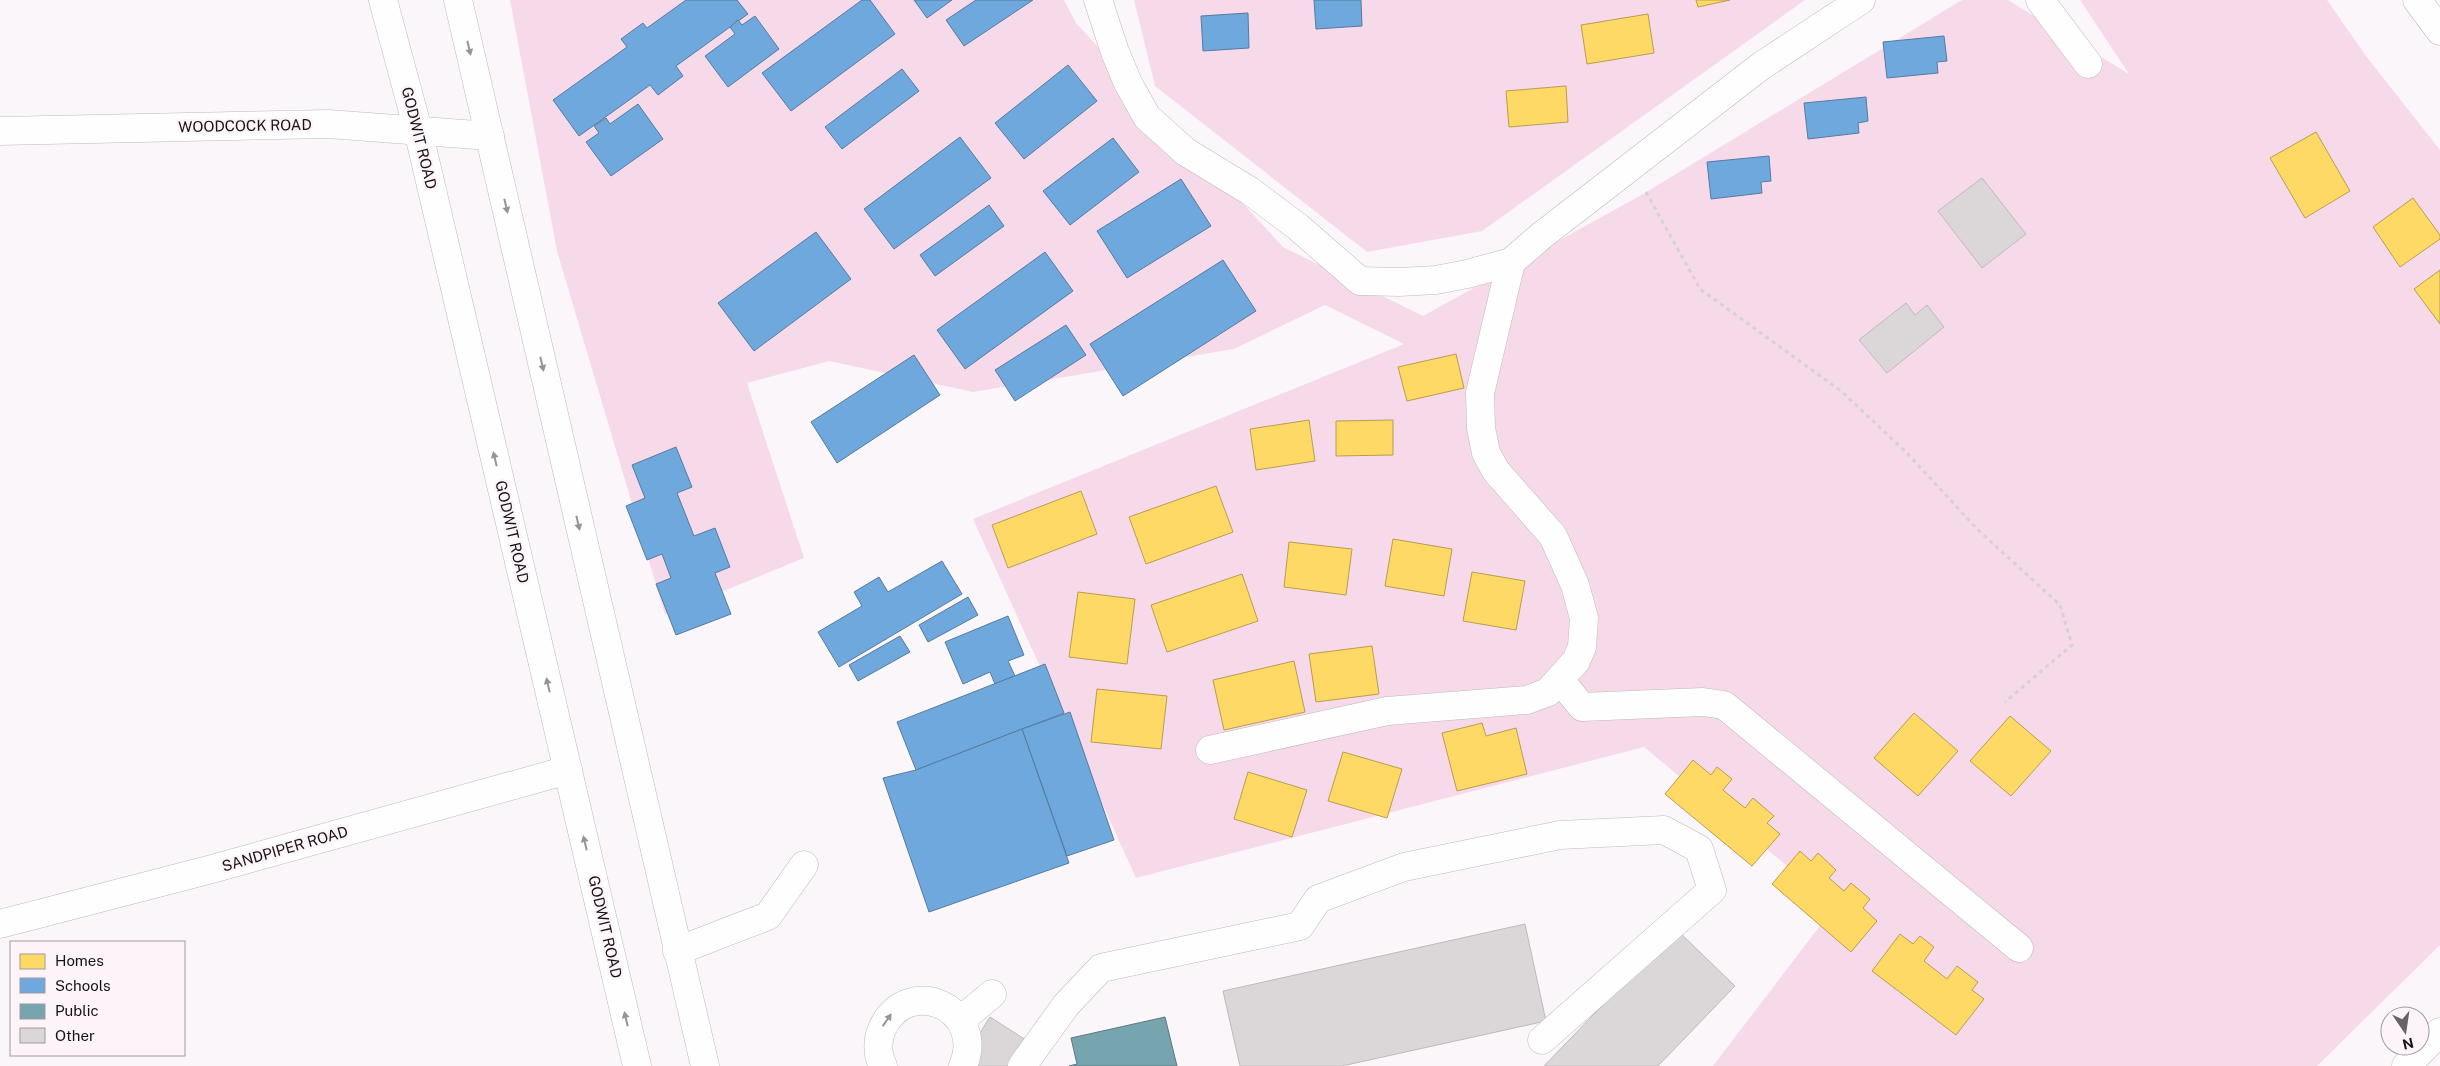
<svg xmlns="http://www.w3.org/2000/svg" width="2440" height="1066" viewBox="0 0 2440 1066" font-family="'Public Sans',sans-serif">
  <style>
    .green { fill: #f7daea }
    .homes { fill: #ffd966; stroke: #b99d4e }
    .schools { fill: #6fa8dc; stroke: #557ba0 }
    .public { fill: #76a5af; stroke: #5a7981 }
    .building { fill: #dbd7d9; stroke: #beb9bc }
    .lines { fill: none; stroke-linecap: round; stroke-linejoin: round }
    .street-casing { stroke: #bdb9bb; stroke-width: 29 }
    .secondary-casing { stroke: #bdb9bb; stroke-width: 29 }
    .highway-casing { stroke: #bdb9bb; stroke-width: 29 }
    .path { stroke: #d4d2d4; stroke-width: 3; stroke-dasharray: 4 4; stroke-linecap: butt }
    .street { stroke: #fefefe; stroke-width: 28 }
    .secondary { stroke: #fefefe; stroke-width: 28 }
    .highway { stroke: #fefefe; stroke-width: 28 }
    .oneway { fill: #969495 }
    .labels { text-anchor: middle; stroke-width: 5; stroke-linejoin: round; paint-order: stroke }
    .street-label { font-size: 15px; fill: #171215; stroke: #fdf4f9 }
  </style>
  <rect width="100%" height="100%" fill="#fbf6f9"/>
  <g class="green">
    <path d="M510,0H1064L1076,23L1283,247L1423,316L1643,194L1962,0H2008L2129,74L2080,0H2327L2366,56L2440,150V945L2317,1066H1713L1835,906L1644,747L1136,878L973,519L1404,344L1325,305L1234,349L973,392L829,361L747,383L804,558L665,615L557,251Z"/>
    <path d="M1134,0H1805L1482,231L1367,252L1155,86Z"/>
  </g>
  <g class="homes">
    <path d="M1696,0H1730L1698,7Z"/>
    <path d="M1648,14L1654,53L1587,64L1581,25Z"/>
    <path d="M1566,86L1568,122L1509,127L1506,91Z"/>
    <path d="M2316,132L2350,191L2305,218L2270,158Z"/>
    <path d="M2413,198L2440,235V239L2400,267L2373,227Z"/>
    <path d="M2440,270V324L2414,289Z"/>
    <path d="M1456,354L1464,388L1407,401L1398,367Z"/>
    <path d="M1309,420L1315,461L1256,470L1250,429Z"/>
    <path d="M1393,420V455L1336,456V421Z"/>
    <path d="M1216,486L1233,532L1146,564L1129,517Z"/>
    <path d="M1081,491L1097,534L1008,568L992,525Z"/>
    <path d="M1393,539L1452,549L1444,596L1385,586Z"/>
    <path d="M1289,542L1352,549L1346,595L1284,587Z"/>
    <path d="M1472,572L1525,581L1516,630L1463,621Z"/>
    <path d="M1242,574L1258,621L1167,652L1151,605Z"/>
    <path d="M1078,592L1135,599L1127,664L1069,657Z"/>
    <path d="M1372,646L1379,694L1316,702L1309,654Z"/>
    <path d="M1294,661L1305,712L1224,730L1213,680Z"/>
    <path d="M1097,689L1167,696L1161,749L1091,742Z"/>
    <path d="M1914,713L1958,751L1918,796L1874,758Z"/>
    <path d="M2010,716L2051,751L2011,796L1970,761Z"/>
    <path d="M1482,723L1486,736L1516,728L1527,774L1457,791L1442,733Z"/>
    <path d="M1343,752L1402,769L1387,818L1328,801Z"/>
    <path d="M1693,760L1711,775L1717,767L1732,779L1723,790L1745,808L1753,798L1774,816L1767,823L1780,834L1752,866L1665,794Z"/>
    <path d="M1248,772L1307,790L1292,837L1234,819Z"/>
    <path d="M1800,851L1811,861L1818,853L1836,870L1829,878L1844,891L1851,883L1870,899L1863,908L1877,921L1851,952L1772,884Z"/>
    <path d="M1900,934L1913,944L1920,936L1934,947L1924,961L1947,979L1957,966L1978,982L1972,990L1984,999L1956,1035L1872,971Z"/>
  </g>
  <g class="schools">
    <path d="M686,0H737L748,14L676,66L683,76L658,95L650,85L579,136L553,100L627,47L621,39L643,23L647,28Z"/>
    <path d="M862,0H870L895,34L791,111L762,73Z"/>
    <path d="M914,0H952L927,18Z"/>
    <path d="M976,0H1033L964,46L946,20Z"/>
    <path d="M1314,0H1361L1362,26L1316,29Z"/>
    <path d="M1248,13L1249,48L1203,51L1201,16Z"/>
    <path d="M755,16L779,49L728,87L705,56L735,34L730,27L738,20L742,25Z"/>
    <path d="M1944,36L1947,61L1937,62L1938,73L1887,78L1883,42Z"/>
    <path d="M1068,65L1097,101L1024,159L995,123Z"/>
    <path d="M902,69L919,91L842,149L825,127Z"/>
    <path d="M1866,97L1868,121L1858,123L1859,133L1808,139L1804,103Z"/>
    <path d="M638,104L663,139L611,176L586,142L599,133L594,126L606,118L610,124Z"/>
    <path d="M960,137L991,178L894,249L864,209Z"/>
    <path d="M1113,138L1139,172L1070,225L1043,191Z"/>
    <path d="M1769,156L1771,181L1761,182L1762,193L1711,199L1707,162Z"/>
    <path d="M1181,179L1211,226L1127,278L1097,231Z"/>
    <path d="M989,205L1004,226L935,276L920,255Z"/>
    <path d="M816,232L851,279L754,351L718,303Z"/>
    <path d="M1045,252L1073,291L965,369L937,330Z"/>
    <path d="M1223,260L1256,311L1123,396L1090,344Z"/>
    <path d="M1066,325L1086,355L1015,401L995,370Z"/>
    <path d="M914,355L940,395L837,463L811,422Z"/>
    <path d="M676,447L692,487L677,493L694,536L715,528L730,567L715,573L731,614L676,635L656,584L671,578L662,554L647,560L626,506L645,498L632,465Z"/>
    <path d="M942,561L962,594L839,667L818,632L862,606L854,592L879,577L888,592Z"/>
    <path d="M968,597L978,615L928,642L919,625Z"/>
    <path d="M1008,616L1024,655L1008,661L1015,676L995,684L990,672L963,684L945,642Z"/>
    <path d="M900,636L910,652L858,681L849,665Z"/>
    <path d="M1045,664L1064,713L916,770L897,722Z"/>
    <path d="M1070,712L1114,840L1067,856L1022,729Z"/>
    <path d="M1022,729L1069,863L929,912L883,778L916,770Z"/>
  </g>
  <path class="public" d="M1165,1017L1177,1066H1069L1077,1064L1071,1038Z"/>
  <g class="building">
    <path d="M1982,178L2026,234L1982,268L1938,211Z"/>
    <path d="M1906,303L1915,315L1927,305L1944,327L1887,373L1859,340Z"/>
    <path d="M1525,924L1546,1021L1342,1066H1240L1223,991Z"/>
    <path d="M1676,929L1735,986L1658,1066H1544Z"/>
    <path d="M990,1017L1026,1040L1010,1066H965L973,1044Z"/>
  </g>
  <g class="lines">
    <defs>
      <g id="street">
        <path d="M1098,0L1115,52L1128,83L1147,117L1186,152L1250,191L1298,227L1360,281L1399,282L1436,280L1467,274L1511,262L1541,236L1761,66L1861,0"/>
        <path d="M2040,0L2088,64"/>
        <path d="M0,131L328,124L490,136"/>
        <path d="M1560,680L1582,707L1703,702L1724,705L2019,948"/>
        <path d="M1210,750L1387,711L1527,700L1548,692L1576,661L1582,647L1584,618L1575,585L1553,536L1496,471L1486,453L1481,428L1480,393L1511,262"/>
        <path d="M0,924L212,869L568,770"/>
        <path d="M677,951L768,916L804,865"/>
        <path d="M961,1020L992,994"/>
        <path d="M883,1066C877,1055 877,1040 882,1029C907,973 987,1008 963,1066"/>
        <path d="M1022,1066L1066,1005L1101,968L1300,926L1318,899L1404,867L1560,835L1664,830L1699,849L1712,890L1542,1040"/>
      </g>
      <g id="secondary">
        <path d="M383,0L418,130L637,1066"/>
        <path d="M458,0L705,1066"/>
        <path d="M2417,0L2440,31"/>
      </g>
      <path id="highway" d="M2406,1066L2440,1032"/>
    </defs>
    <use href="#street" class="street-casing"/>
    <use href="#secondary" class="secondary-casing"/>
    <use href="#highway" class="highway-casing"/>
    <path class="path" d="M1646,192L1700,289L1841,391L1908,454L1977,529L2060,605L2072,645L2005,702"/>
    <use href="#street" class="street"/>
    <use href="#secondary" class="secondary"/>
    <use href="#highway" class="highway"/>
  </g>
  <defs><path id="oneway-solid" d="M-6-.8H1V-3.2L6.5 0L1 3.2V.8H-6Z" transform="scale(1.25)"/></defs>
  <g class="oneway">
    <use href="#oneway-solid" transform="translate(469 48) rotate(77)"/>
    <use href="#oneway-solid" transform="translate(506 206) rotate(77)"/>
    <use href="#oneway-solid" transform="translate(542 364) rotate(77)"/>
    <use href="#oneway-solid" transform="translate(495 459) rotate(-103)"/>
    <use href="#oneway-solid" transform="translate(578 523) rotate(77)"/>
    <use href="#oneway-solid" transform="translate(548 685) rotate(-103)"/>
    <use href="#oneway-solid" transform="translate(585 843) rotate(-103)"/>
    <use href="#oneway-solid" transform="translate(626 1019) rotate(-103)"/>
    <use href="#oneway-solid" transform="translate(887 1020) rotate(-55)"/>
  </g>
  <g class="labels">
    <g class="street-label">
      <text transform="translate(245 126) rotate(-1)" y="5">WOODCOCK ROAD</text>
      <text transform="translate(419 138) rotate(76)" y="5">GODWIT ROAD</text>
      <text transform="translate(512 532) rotate(77)" y="5">GODWIT ROAD</text>
      <text transform="translate(285 849) rotate(-16)" y="5">SANDPIPER ROAD</text>
      <text transform="translate(605 927) rotate(77)" y="5">GODWIT ROAD</text>
    </g>
  </g>
  <rect x="10" y="941" width="175" height="115" fill="#fdf4f9" stroke="#a19a9e"/>
  <rect x="20" y="954" width="25" height="15" fill="#ffd966" stroke="#a19a9e"/>
  <text x="55" y="966" font-size="15" fill="#171215">Homes</text>
  <rect x="20" y="978" width="25" height="15" fill="#6fa8dc" stroke="#a19a9e"/>
  <text x="55" y="991" font-size="15" fill="#171215">Schools</text>
  <rect x="20" y="1004" width="25" height="15" fill="#76a5af" stroke="#a19a9e"/>
  <text x="55" y="1016" font-size="15" fill="#171215">Public</text>
  <rect x="20" y="1028" width="25" height="15" fill="#dbd7d9" stroke="#a19a9e"/>
  <text x="55" y="1041" font-size="15" fill="#171215">Other</text>
  <g transform="translate(2405 1031) rotate(167)"><circle r="24" fill="#fdf4f9" stroke="#a19a9e"/>
  <path d="M0-4L9 19L0 12L-9 19Z" fill="#676265"/>
  <text y="-8" font-size="14" font-weight="bold" text-anchor="middle" fill="#171215">N</text>
  </g>
</svg>
